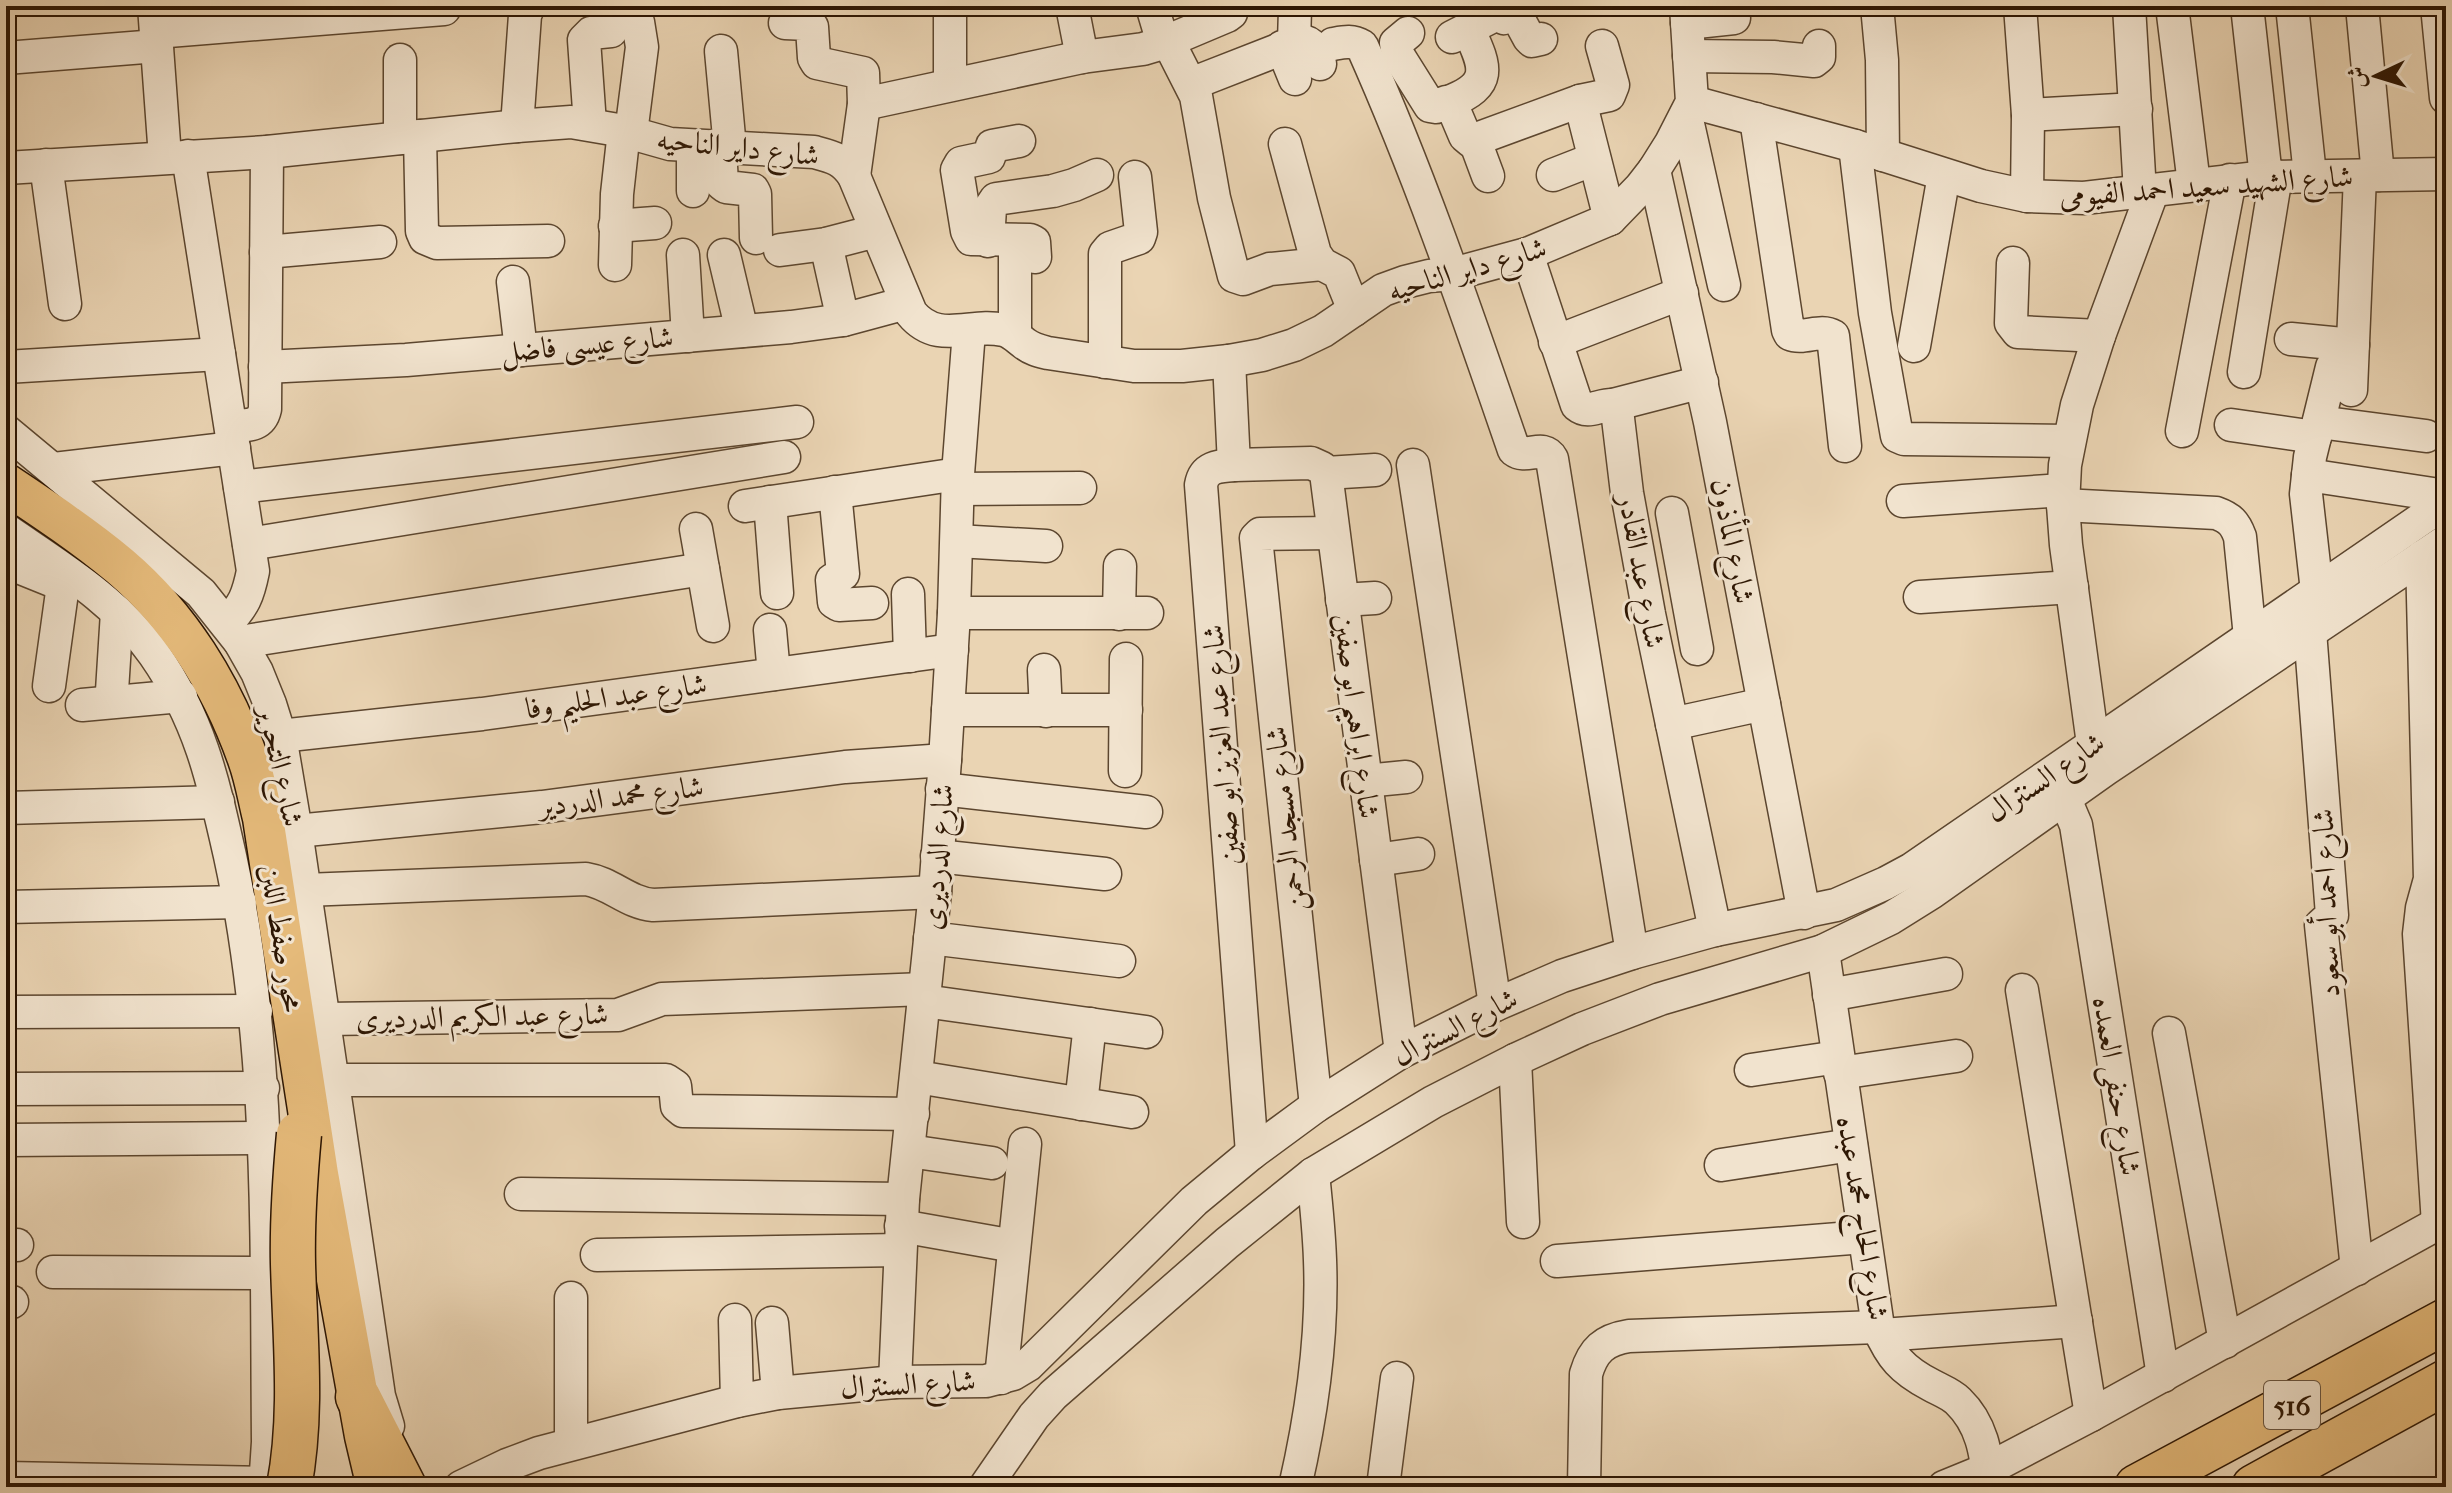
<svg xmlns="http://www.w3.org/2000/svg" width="2452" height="1493" viewBox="0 0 2452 1493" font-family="'IM FELL French Canon',Amiri,serif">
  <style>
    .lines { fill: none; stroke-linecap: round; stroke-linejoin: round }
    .minor-casing { stroke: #5c462f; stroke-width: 35 }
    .major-casing { stroke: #2d1603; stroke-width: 43 }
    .highway-casing { stroke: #2d1603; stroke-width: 47 }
    .minor { stroke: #f1e3ce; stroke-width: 32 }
    .major { stroke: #e5ba7a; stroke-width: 40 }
    .highway { stroke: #e5ba7a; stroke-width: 44 }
    .highway-bridge-casing { stroke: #2d1603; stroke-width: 47; stroke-linecap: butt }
    .highway-bridge { stroke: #e5ba7a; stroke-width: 44 }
    .labels { text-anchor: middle; stroke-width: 6; stroke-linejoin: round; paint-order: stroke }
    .shield { fill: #f1e3ce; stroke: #685440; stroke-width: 2 }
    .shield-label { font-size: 28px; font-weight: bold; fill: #2d1603 }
    .street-label { font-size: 30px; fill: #2d1603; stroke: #f1e3ce }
  </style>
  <rect width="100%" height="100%" fill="#ead4b3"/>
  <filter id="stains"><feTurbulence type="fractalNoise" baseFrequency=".0025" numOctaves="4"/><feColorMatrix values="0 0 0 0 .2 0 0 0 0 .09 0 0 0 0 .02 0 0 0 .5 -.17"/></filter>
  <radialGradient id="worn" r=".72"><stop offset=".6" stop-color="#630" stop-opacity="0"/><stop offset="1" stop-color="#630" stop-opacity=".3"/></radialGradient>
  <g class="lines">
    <defs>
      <g id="minor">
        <path d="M154,6L165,157"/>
        <path d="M529,6L525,15L517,126L571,122L624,131L670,144L814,152C833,157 843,159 854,176L911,313C938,346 971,322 1003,330C1012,332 1017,338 1024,343C1031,349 1040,351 1048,353L1134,366H1182L1229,361L1262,355L1294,345L1323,331L1383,290L1405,282L1429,276L1453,274L1527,254L1610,219L1640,188L1654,170L1671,143L1692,102L1686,6"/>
        <path d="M625,6L638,22L642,47L631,133"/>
        <path d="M950,6V84"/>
        <path d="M1072,6L1082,57"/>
        <path d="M1152,6L1163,43"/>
        <path d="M1877,6L1882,60L1883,155"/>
        <path d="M2020,6L2028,115L2027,196"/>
        <path d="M2129,6L2140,192"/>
        <path d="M2172,6L2194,184"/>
        <path d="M2247,6L2266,177"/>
        <path d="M2292,6L2310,175"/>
        <path d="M2362,6L2378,175"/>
        <path d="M2437,6L2446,98"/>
        <path d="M785,23L808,24L812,27L814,58L817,63L863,73L864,104L854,176"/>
        <path d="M1687,23L1734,18"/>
        <path d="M156,32L444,9"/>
        <path d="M1408,33L1396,43L1398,55L1430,106L1436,107L1446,102L1451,103L1465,136L1471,141L1580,101L1609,95L1613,85L1602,46"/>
        <path d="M1452,37L1499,13L1504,18L1516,14L1529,38L1532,41L1541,39"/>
        <path d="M1168,41L1196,96L1214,198L1234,276L1243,279L1270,269L1322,264"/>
        <path d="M1294,42L1295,9"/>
        <path d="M1333,44C1344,42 1352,40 1362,46C1421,178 1467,314 1514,450C1527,460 1543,443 1552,459L1632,953"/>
        <path d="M1282,47L1295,79"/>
        <path d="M721,51L730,148"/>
        <path d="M1689,56L1773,57L1814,61L1819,57V46"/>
        <path d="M6,58L157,46"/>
        <path d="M400,60V138"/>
        <path d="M1191,84L1301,41C1314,42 1316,53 1320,64"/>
        <path d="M1580,101L1610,219"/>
        <path d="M1449,102C1495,84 1485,66 1468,28"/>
        <path d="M1692,102L1855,146L1981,186L2027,196L2084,198L2266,177L2446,174"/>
        <path d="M864,104L1082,57L1143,49L1163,43L1227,16L1231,13L1232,6"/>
        <path d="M1686,115L1724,285"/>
        <path d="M2028,115L2136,109"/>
        <path d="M1756,119L1788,330L1790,334C1804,340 1820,328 1833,336L1845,446"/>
        <path d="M590,124L584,40L591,33L611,31"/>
        <path d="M420,136L422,231L425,238L437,243L548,241"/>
        <path d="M1019,141L992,146L989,157L961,163L957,170L967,231L971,239L1030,240L1034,242L1035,257"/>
        <path d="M1475,141L1488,176"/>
        <path d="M1285,144L1315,254L1322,264L1339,273L1354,310"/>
        <path d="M1855,146L1875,313L1897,436L1904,439L2068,441"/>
        <path d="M693,147V191"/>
        <path d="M720,148L722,184L726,187L753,190L755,194L756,238"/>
        <path d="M188,156L253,571C248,596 244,605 227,623"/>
        <path d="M46,165L65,304"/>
        <path d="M6,168L267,152L517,126"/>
        <path d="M1654,170L1710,422L1804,913"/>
        <path d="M1553,175L1594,159"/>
        <path d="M615,226L655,223"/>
        <path d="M988,241L990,208L996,199L1053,191L1074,185L1097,175"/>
        <path d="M826,244L843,320"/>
        <path d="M780,250L826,244L876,231"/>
        <path d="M266,252L380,242"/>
        <path d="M1527,254L1577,405C1589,415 1599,404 1613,405L1617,410L1627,493L1649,614L1715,930"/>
        <path d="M683,255L688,336"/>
        <path d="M724,255L742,331"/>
        <path d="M2013,263L2011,323L2018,332L2099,336"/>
        <path d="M615,265L617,194L624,131"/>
        <path d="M513,282L521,350"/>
        <path d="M1015,335V241"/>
        <path d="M2291,339L2353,345"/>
        <path d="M1555,342L1682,293"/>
        <path d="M1914,346L1944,175"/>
        <path d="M1229,361L1234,465C1218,466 1204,467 1201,485L1252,1153"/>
        <path d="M1105,362V254L1110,248L1139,238L1141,232L1135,177"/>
        <path d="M6,367L219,354"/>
        <path d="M265,367L406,360L791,327L843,320L906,303"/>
        <path d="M2244,372L2276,176"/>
        <path d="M2351,390L2360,176"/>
        <path d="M1613,405L1702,382"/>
        <path d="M2319,422L2426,436"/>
        <path d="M2231,425L2315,437"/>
        <path d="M231,426C247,425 261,427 265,409L267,152"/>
        <path d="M6,431L201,593L240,642L257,672L270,704L280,736L296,831L379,1396L388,1426"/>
        <path d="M2182,431L2230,180"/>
        <path d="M1234,465L1311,463L1322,468L1326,473L1401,1052"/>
        <path d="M1413,465L1495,1005"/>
        <path d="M54,469L234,448"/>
        <path d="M1326,473L1375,470"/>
        <path d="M2308,475L2446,496"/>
        <path d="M240,487L797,422"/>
        <path d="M958,489L1080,488"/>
        <path d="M835,492L843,574L832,580L834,602L839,605L872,603"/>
        <path d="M1903,501L2063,490"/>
        <path d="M770,502L777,593"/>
        <path d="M2063,505L2216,513C2230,518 2235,523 2240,537L2250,637"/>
        <path d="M745,506L958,474"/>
        <path d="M1672,513L1697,649"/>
        <path d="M696,529L713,626"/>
        <path d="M6,530C58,566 117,601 154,654C200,720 213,780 230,856C272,1049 266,1246 268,1442L265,1487"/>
        <path d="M957,541L1046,546"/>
        <path d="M249,544L784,457"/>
        <path d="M2422,557L2430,879L2422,908L2419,934L2438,1224"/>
        <path d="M6,562L63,585"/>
        <path d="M2317,591L2306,494L2310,457L2332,367"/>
        <path d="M908,594L910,656"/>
        <path d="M1920,597L2072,587"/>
        <path d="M1342,600L1375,598"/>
        <path d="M954,613H1147"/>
        <path d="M1119,614L1120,566"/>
        <path d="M770,630L774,674"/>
        <path d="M2310,631L2332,915L2321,925L2357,1269"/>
        <path d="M240,642L703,569"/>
        <path d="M1044,670L1046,711"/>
        <path d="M49,686L63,585"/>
        <path d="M112,691L117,612"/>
        <path d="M82,705L181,696"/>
        <path d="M948,710H1126"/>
        <path d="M1672,724L1764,704"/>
        <path d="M280,736L482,714L952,650"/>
        <path d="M2093,744L2066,545L2063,505L2065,465L2077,405L2099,336L2153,190"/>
        <path d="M1125,771L1126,659"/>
        <path d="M1365,781L1406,777"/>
        <path d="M942,789L1146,812"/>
        <path d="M2065,799L2076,825L2163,1376"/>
        <path d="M6,808L218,802"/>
        <path d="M296,831L542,807L845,767L945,760"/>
        <path d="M937,856L1105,874"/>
        <path d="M1376,860L1418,854"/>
        <path d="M305,890L586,879C611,883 628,903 653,905L935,892"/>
        <path d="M6,907L240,902"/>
        <path d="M930,938L1119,961"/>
        <path d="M1823,951L1878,1327C1891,1357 1902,1370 1931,1385C1940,1390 1951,1394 1958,1401C1983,1425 1986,1455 1990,1487"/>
        <path d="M2022,990L2091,1415"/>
        <path d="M1829,995L1946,974"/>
        <path d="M924,1001L1146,1032"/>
        <path d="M6,1012L256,1011"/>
        <path d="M325,1019L618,1015L662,999L925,989"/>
        <path d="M2169,1033L2225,1342"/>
        <path d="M1515,1060L1523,1222"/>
        <path d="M1751,1070L1838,1057"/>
        <path d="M1840,1073L1956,1056"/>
        <path d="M917,1077L1132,1112"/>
        <path d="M334,1080H666L675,1086L677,1106L683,1111L913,1114"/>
        <path d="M6,1089L263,1088"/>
        <path d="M1081,1104L1090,1024"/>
        <path d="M1316,1106L1256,538L1260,534L1333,533"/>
        <path d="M6,1140L265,1138"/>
        <path d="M909,1151L992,1163"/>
        <path d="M1721,1165L1851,1145"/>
        <path d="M521,1194L903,1199"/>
        <path d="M901,1226L1014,1246"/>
        <path d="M6,1245H17"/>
        <path d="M597,1255L900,1250"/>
        <path d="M1557,1261L1864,1237"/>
        <path d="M53,1272L267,1273"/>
        <path d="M6,1302H12"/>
        <path d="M735,1320L737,1401"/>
        <path d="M772,1323L778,1393"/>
        <path d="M1882,1335L2076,1321"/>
        <path d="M1001,1378L1025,1144"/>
        <path d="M895,1382L903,1199L935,892L945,760L954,613L958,474L969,331"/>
        <path d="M571,1443V1298"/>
        <path d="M6,1478L266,1483"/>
        <path d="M461,1487L507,1465L539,1453L737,1401L778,1393L895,1382L986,1381L1013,1374L1028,1365L1194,1201L1252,1153L1316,1106L1401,1052L1495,1005L1562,976L1632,953L1715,930L1836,905L1886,883L1912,869L2446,502"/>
        <path d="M985,1487L1034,1416L1053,1395L1227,1243L1313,1174L1433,1102L1515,1060L1582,1029L1660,999L1823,951L1891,918L1931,893L2106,769L2446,541"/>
        <path d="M1295,1487C1312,1413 1323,1336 1320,1260C1319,1231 1316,1202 1313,1174"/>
        <path d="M1383,1487L1397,1378"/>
        <path d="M1584,1487L1586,1374C1593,1350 1604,1340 1629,1336L1878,1327"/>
        <path d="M1944,1487L1988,1469L2091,1415L2446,1219"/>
      </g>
      <path id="major" d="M6,484C45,510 84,536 120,566C180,617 222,686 248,759C255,778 258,798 263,818L318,1174L365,1436L377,1487"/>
      <g id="highway">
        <path d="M358,1397L404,1487"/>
        <path d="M2137,1487L2446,1321"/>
        <path d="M2254,1487L2446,1382"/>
      </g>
    </defs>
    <use href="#minor" class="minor-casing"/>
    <use href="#major" class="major-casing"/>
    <use href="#highway" class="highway-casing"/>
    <use href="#minor" class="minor"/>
    <use href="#major" class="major"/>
    <use href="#highway" class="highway"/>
    <defs>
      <path id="highway-bridge" d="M289,1487C303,1414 295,1338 293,1264C292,1221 295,1178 299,1134"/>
    </defs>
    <use href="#highway-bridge" class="highway-bridge-casing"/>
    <use href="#highway-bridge" class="highway-bridge"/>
  </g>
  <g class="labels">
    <rect class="shield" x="2264" y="1381" width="56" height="48" rx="6"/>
    <g class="shield-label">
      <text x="2292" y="1415">516</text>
    </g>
    <g class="street-label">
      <text transform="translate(738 147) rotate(6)" y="10">شارع داير الناحيه</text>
      <text transform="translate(2206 186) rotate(-4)" y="10">شارع الشهيد سعيد احمد الفيومى</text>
      <text transform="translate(1467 269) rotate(-16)" y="10">شارع داير الناحيه</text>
      <text transform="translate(587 344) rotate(-5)" y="10">شارع عيسى فاضل</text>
      <text transform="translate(1733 541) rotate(79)" y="10">شارع المأذون</text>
      <text transform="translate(1642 571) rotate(80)" y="10">شارع عبد القادر</text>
      <text transform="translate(616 696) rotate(-8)" y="10">شارع عبد الحليم وفا</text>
      <text transform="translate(1357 716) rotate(83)" y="10">شارع ابراهيم ابو صفين</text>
      <text transform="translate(1221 745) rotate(-94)" y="10">شارع عبد العزيز ابو صفين</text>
      <text transform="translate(281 766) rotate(78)" y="10">شارع التحرير</text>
      <text transform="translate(2045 777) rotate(-34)" y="10">شارع السنترال</text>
      <text transform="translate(621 796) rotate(-7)" y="10">شارع محمد الدردير</text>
      <text transform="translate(1285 819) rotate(-96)" y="10">شارع مسجد الرحمن</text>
      <text transform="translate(937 857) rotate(-85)" y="10">شارع الدرديرى</text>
      <text transform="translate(2326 903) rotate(-92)" y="10">شارع احمد أبو سعود</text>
      <text transform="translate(282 938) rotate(81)" y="10">محور صفط اللبن</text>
      <text transform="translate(482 1016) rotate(-1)" y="10">شارع عبد الكريم الدرديرى</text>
      <text transform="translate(1455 1027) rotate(-27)" y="10">شارع السنترال</text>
      <text transform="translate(2117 1086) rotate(81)" y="10">شارع حنفى العمده</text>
      <text transform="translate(1863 1218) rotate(81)" y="10">شارع الحاج محمد عبده</text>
      <text transform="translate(908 1384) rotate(-3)" y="10">شارع السنترال</text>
    </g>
  </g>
  <rect width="2452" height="1493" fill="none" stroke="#ead4b3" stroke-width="32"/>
  <rect x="8" y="8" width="2436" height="1477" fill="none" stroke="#2d1603" stroke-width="4"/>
  <rect x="16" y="16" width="2420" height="1461" fill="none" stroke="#2d1603" stroke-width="2"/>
  <g transform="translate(2376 76) rotate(266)" stroke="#f1e3ce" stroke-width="6" paint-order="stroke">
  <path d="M0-6L14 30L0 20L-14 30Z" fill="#2d1603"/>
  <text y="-12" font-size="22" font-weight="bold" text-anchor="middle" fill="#2d1603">ش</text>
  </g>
  <rect width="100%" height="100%" filter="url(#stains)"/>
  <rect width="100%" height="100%" fill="url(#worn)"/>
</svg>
